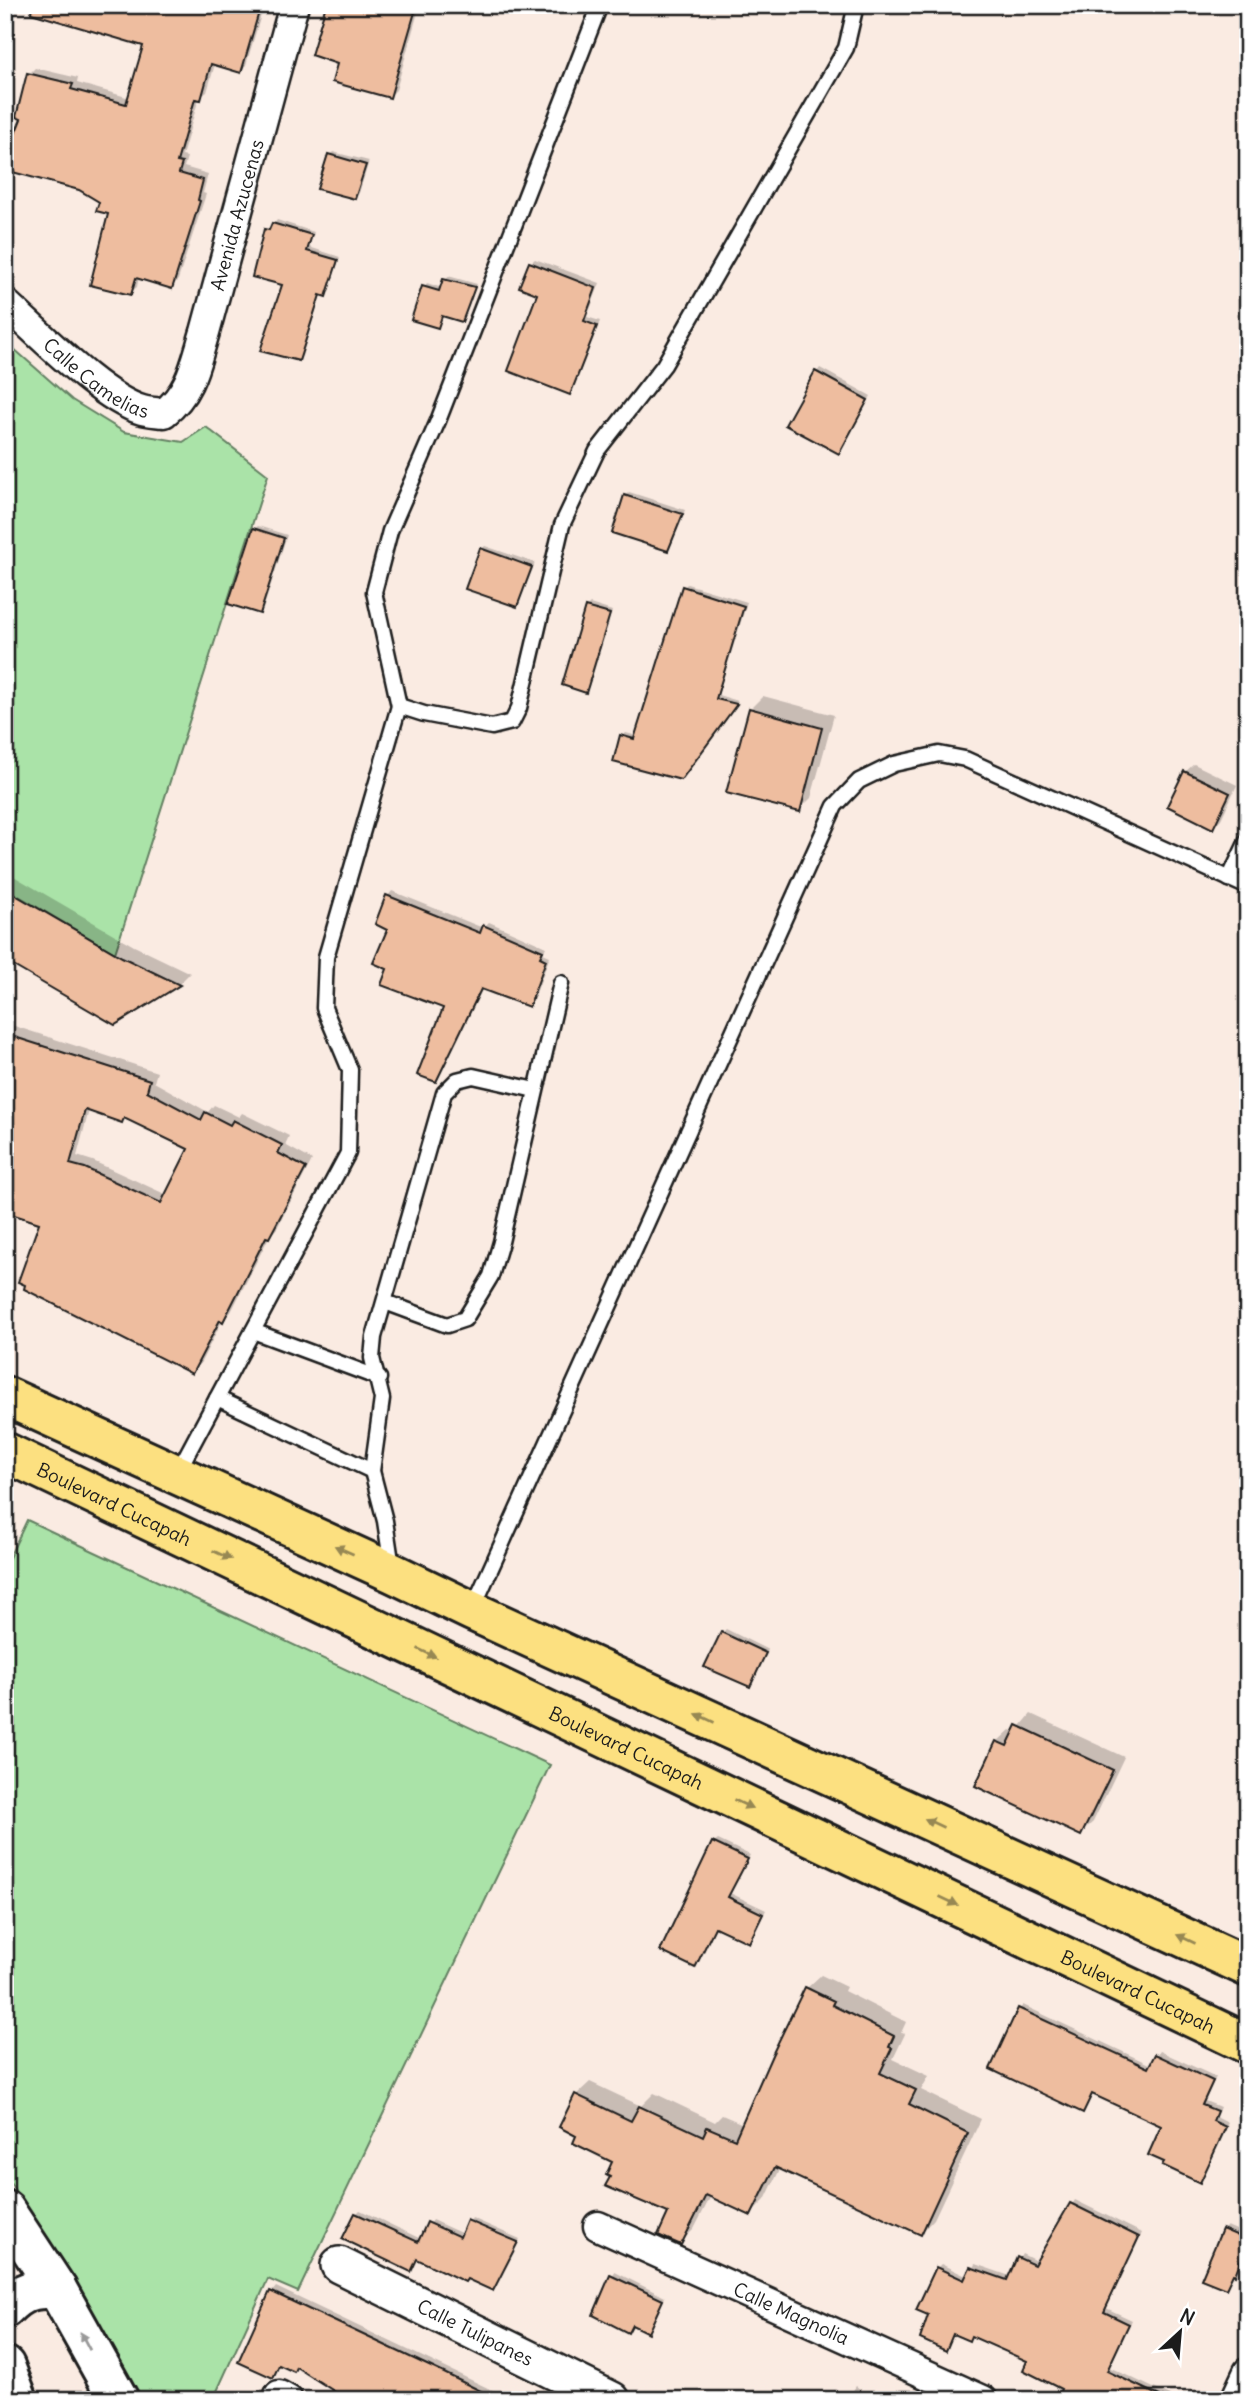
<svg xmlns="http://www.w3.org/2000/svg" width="1253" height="2405" viewBox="0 0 1253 2405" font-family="Delius,sans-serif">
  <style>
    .green { fill: #aae3a8; stroke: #638062; stroke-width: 2 }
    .shadow { fill: #0003; fill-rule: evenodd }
    .building { fill: #eebd9f; stroke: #1c1c1c; stroke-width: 2; fill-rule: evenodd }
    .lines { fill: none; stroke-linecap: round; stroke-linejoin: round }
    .service-casing { stroke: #1c1c1c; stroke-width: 19 }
    .minor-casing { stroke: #1c1c1c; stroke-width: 33 }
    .tertiary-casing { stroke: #1c1c1c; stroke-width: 40 }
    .secondary-casing { stroke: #1c1c1c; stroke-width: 44 }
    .primary-casing { stroke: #1c1c1c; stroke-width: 44 }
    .service { stroke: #fff; stroke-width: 14 }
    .minor { stroke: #fff; stroke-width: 28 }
    .tertiary { stroke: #fff; stroke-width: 35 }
    .secondary { stroke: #fff; stroke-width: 38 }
    .primary { stroke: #fce080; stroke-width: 38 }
    .oneway { fill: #978853 }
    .oneway2 { fill: #999 }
    .labels { text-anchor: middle; stroke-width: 6; stroke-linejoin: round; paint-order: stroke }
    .street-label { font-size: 19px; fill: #1c1c1c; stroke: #fff }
  </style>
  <rect width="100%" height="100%" fill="#faebe2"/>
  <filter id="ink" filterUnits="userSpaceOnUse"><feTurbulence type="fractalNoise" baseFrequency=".0143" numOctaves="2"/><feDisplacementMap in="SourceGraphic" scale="14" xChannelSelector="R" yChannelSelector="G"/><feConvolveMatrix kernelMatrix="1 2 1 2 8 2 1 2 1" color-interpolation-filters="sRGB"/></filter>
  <g filter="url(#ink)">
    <g class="green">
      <path d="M5,341L72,400L124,432L183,442L206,427L268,475L115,953L5,888Z"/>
      <path d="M27,1520L550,1765L298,2292L268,2279L213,2400H143L5,2174V1566Z"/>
    </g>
    <g class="shadow">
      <path d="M84,5H264L246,65L240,71L215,64L207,92L199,98L182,156L187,157L184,167L208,174L203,193L206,194L178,280L171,287L139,277L137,287L130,293L110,212L23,118L29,74L35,68L78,78L77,83L130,98L145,45Z"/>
      <path d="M327,5H420L396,90L390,96L339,62Z"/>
      <path d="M333,152L369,161L359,193L355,197L329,155Z"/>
      <path d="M277,220L314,232L309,247L340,257L329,291L326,295L321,294L302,356L298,360L285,284L266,230L272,227Z"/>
      <path d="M535,259L600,283L587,317L600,321L574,388L570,393L530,263Z"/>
      <path d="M448,276L477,284L465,317L462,320L444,314L438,326L424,287L427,283L442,288Z"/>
      <path d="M820,368L871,396L838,452L817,372Z"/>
      <path d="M629,492L685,510L671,545L667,549L625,496Z"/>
      <path d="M258,526L287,535L263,609L259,612L254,529Z"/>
      <path d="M485,546L535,563L520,601L517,605L481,549Z"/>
      <path d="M687,584L747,602L718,695L738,701L684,775L622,736L626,733L637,736L684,587Z"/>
      <path d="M590,604L612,611L589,687L585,691L586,608Z"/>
      <path d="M763,696L834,715L811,798L799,810L750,709Z"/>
      <path d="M1194,764L1237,785L1221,819L1213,827L1185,772Z"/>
      <path d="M5,871L134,946L190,973L179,984L115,1023L5,959Z"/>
      <path d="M392,891L483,928L489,922L546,947L543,953L550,956L533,1001L529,1005L483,988L440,1076L435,1080L445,1007L389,969V929L378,923L388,896Z"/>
      <path d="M5,1023L157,1072L154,1082L208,1112L214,1105L239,1117L242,1113L289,1136L285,1145L312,1160L277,1228L269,1237L231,1312L222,1321L200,1364L192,1372L41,1222L5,1210ZM89,1110L122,1121L126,1117L190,1149L167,1195L93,1161L77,1156Z"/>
      <path d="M726,1629L768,1650L750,1685L722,1633Z"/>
      <path d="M1031,1714L1124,1757L1093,1822L1080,1834L997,1742L1010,1730L1016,1732Z"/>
      <path d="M718,1840L750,1855L730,1893L766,1910L749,1941L716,1926L695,1966L714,1843Z"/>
      <path d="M821,1975L846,1987L844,1991L906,2022L901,2033L905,2034L893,2059L929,2076L921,2090L981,2119L934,2219L921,2233L781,2167L765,2200L751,2214L711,2196L694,2229L680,2243L670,2212L612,2176L614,2161L579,2135L576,2095L590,2082L641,2106L654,2093L715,2122L722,2115L743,2124L807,1988Z"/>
      <path d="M1023,2005L1151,2065L1160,2051L1216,2077L1205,2101L1220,2107L1216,2117L1228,2123L1203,2177L1199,2181L1164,2126L1094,2093L1083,2111L1020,2009Z"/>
      <path d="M1075,2200L1142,2233L1106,2308L1132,2320L1109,2367L1179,2400H1058L1063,2388L1029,2360L972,2336L968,2339L954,2333L945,2349L930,2314L937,2268L941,2264L968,2277L975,2264L1010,2276L1022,2254L1038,2262Z"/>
      <path d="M360,2210L421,2239L432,2220L463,2234L472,2218L520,2239L492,2289L418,2258L410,2270L356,2214Z"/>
      <path d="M1227,2226L1248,2235V2245L1238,2269L1226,2287L1223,2230Z"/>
      <path d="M615,2272L665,2297L648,2331L633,2324L628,2331L595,2315Z"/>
      <path d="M276,2287L513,2400H360L297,2366L293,2370L281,2363L273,2376L240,2361L272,2292Z"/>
      <path d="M856,2386L874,2400H847Z"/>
    </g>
    <g class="building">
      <path d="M32,5H261L241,73L211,64L201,100L195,99L177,162L182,163L179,173L203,180L198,200L200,201L172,289L136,278L131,295L90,285L108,214L96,211L99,202L79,190L5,170V159L21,119L16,117L27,73L73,84L71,89L126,104L143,46L31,13Z"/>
      <path d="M326,5H417L390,98L332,82L337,64L311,55Z"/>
      <path d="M328,154L366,165L355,199L317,189Z"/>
      <path d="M272,223L312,235L307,251L338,260L326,297L320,295L299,361L260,351L282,285L252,277L264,229L269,230Z"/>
      <path d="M529,262L596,288L584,321L597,326L570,395L508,371L537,294L519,287Z"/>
      <path d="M443,279L475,287L462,322L442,316L438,328L411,320L422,286L439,291Z"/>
      <path d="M815,371L868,400L839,454L785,425Z"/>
      <path d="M624,495L683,514L668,551L612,533Z"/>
      <path d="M253,528L284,538L260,614L228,604Z"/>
      <path d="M480,548L532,567L517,607L465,589Z"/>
      <path d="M682,586L744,606L716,699L737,704L681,780L613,762L620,735L634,739Z"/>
      <path d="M585,607L610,614L586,693L562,685Z"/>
      <path d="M749,708L822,728L800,812L726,793Z"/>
      <path d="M1184,771L1230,793L1213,829L1167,806Z"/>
      <path d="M5,889L122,957L180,985L115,1025L5,961Z"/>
      <path d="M386,895L480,933L483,925L543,951L540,957L546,960L529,1007L481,989L436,1082L417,1075L443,1008L381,985L387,969L373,963L387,930L375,924Z"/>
      <path d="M5,1034L150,1080L147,1091L201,1120L205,1112L230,1125L233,1120L282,1145L278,1153L306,1168L269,1238L266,1237L223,1322L220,1320L192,1374L24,1289L25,1285L18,1282L39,1223L5,1212ZM85,1110L122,1123L124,1118L188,1149L161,1203L85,1168L70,1164Z"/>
      <path d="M721,1632L766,1653L750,1687L704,1667Z"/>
      <path d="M1017,1725L1113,1770L1081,1836L975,1786L996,1741L1007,1746Z"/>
      <path d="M712,1842L748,1859L728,1897L763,1914L749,1943L715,1927L695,1968L660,1951Z"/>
      <path d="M805,1987L834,2001L832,2005L894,2036L889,2047L892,2048L880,2073L916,2090L909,2104L968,2133L921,2235L775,2167L751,2216L706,2195L681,2245L658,2235L668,2213L605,2186L610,2177L606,2175L612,2162L573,2143L576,2136L559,2127L575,2094L631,2121L639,2106L703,2136L707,2127L735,2139L772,2055Z"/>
      <path d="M1018,2008L1148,2068L1155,2054L1213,2081L1202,2105L1217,2111L1213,2121L1226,2127L1200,2183L1162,2165L1164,2162L1148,2155L1161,2126L1092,2094L1083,2113L990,2069Z"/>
      <path d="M1070,2203L1139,2237L1104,2312L1129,2324L1107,2371L1168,2400H1056L1061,2389L1023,2370L1027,2361L971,2336L969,2341L953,2334L946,2351L920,2339L928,2315L916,2310L936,2267L964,2280L970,2267L1007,2280L1017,2257L1034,2265Z"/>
      <path d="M355,2213L418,2242L427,2222L460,2237L467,2220L518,2242L493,2291L467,2279L465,2282L417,2259L411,2272L342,2239Z"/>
      <path d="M1222,2229L1248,2240L1235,2275L1233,2274L1226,2289L1201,2279Z"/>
      <path d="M610,2275L663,2300L648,2333L632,2325L628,2333L593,2315Z"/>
      <path d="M270,2291L444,2373L499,2400H348L296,2367L294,2372L279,2365L273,2378L238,2362Z"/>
    </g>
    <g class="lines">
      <defs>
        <g id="service">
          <path d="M399,706L374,592L390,531L438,421L600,5"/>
          <path d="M1229,879L1248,839"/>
          <path d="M385,1302L447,1325L465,1319L491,1276L501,1242L561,983"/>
          <path d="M253,1331L379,1378"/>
          <path d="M217,1398L372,1471"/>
          <path d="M177,1473L348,1153L350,1070L324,1008L326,957L399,706L424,714L492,727L512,722L519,708L562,525L597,451L664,365L846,48L856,5"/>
          <path d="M392,1567L385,1521L372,1471L382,1399L372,1358L374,1337L444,1093L457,1080L473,1076L535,1090"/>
          <path d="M472,1610L835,806L859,781L894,764L939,754L965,759L1248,887"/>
        </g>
        <g id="minor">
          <path id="s1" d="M5,303C39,333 101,398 142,410C149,412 157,412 164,413C191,392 195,364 205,332L294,5"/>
          <path id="s2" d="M598,2226L983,2400"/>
          <path d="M279,2395L288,2400"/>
          <path d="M1235,2400L1248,2372"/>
        </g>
        <g id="tertiary">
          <path id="s3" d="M339,2265L612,2400"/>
        </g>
        <g id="secondary">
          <path d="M5,2210L57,2289L119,2400"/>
          <path d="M5,2308C21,2291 34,2288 57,2289"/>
          <path d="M5,2366L18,2400"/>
        </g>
        <g id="primary">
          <path d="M5,1396L393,1573L472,1611L1248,1967"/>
          <path id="s4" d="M5,1452L1248,2044"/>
        </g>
      </defs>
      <use href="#service" class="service-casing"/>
      <use href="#minor" class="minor-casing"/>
      <use href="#tertiary" class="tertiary-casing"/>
      <use href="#secondary" class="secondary-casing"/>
      <use href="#primary" class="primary-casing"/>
      <use href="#service" class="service"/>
      <use href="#minor" class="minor"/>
      <use href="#tertiary" class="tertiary"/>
      <use href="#secondary" class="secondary"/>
      <use href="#primary" class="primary"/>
    </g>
    <defs><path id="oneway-solid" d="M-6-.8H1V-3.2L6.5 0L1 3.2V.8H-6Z" transform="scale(1.75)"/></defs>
    <g class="oneway">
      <use href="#oneway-solid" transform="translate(344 1550) rotate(-156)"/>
      <use href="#oneway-solid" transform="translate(222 1555) rotate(25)"/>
      <use href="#oneway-solid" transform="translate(427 1653) rotate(25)"/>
      <use href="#oneway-solid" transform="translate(705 1718) rotate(-155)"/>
      <use href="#oneway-solid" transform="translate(743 1804) rotate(25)"/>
      <use href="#oneway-solid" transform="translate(934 1823) rotate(-155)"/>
      <use href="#oneway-solid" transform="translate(949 1901) rotate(25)"/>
      <use href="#oneway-solid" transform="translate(1186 1939) rotate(-155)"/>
    </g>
    <use class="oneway2" href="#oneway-solid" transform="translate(85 2341) rotate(-118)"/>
  </g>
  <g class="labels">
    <g class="street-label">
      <text dy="7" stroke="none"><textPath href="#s1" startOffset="411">Avenida Azucenas</textPath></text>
      <text dy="7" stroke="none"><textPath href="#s1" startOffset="119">Calle Camelias</textPath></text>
      <text dy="7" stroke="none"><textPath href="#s4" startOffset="121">Boulevard Cucapah</textPath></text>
      <text dy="7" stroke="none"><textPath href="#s4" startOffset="688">Boulevard Cucapah</textPath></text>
      <text dy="7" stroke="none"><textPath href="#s4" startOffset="1255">Boulevard Cucapah</textPath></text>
      <text dy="7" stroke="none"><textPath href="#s2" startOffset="212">Calle Magnolia</textPath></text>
      <text dy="7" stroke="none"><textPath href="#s3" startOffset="152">Calle Tulipanes</textPath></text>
    </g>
  </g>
  <rect width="1253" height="2405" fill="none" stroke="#fff" stroke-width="28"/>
  <rect x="14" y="14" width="1225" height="2377" fill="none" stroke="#1c1c1c" stroke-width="2.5" filter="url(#ink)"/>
  <g transform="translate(1180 2332) rotate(26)" stroke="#ffffff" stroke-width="5" paint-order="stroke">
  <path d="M0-5L12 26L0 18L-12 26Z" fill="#1c1c1c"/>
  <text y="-10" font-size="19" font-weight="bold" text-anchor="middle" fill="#1c1c1c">N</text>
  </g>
</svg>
